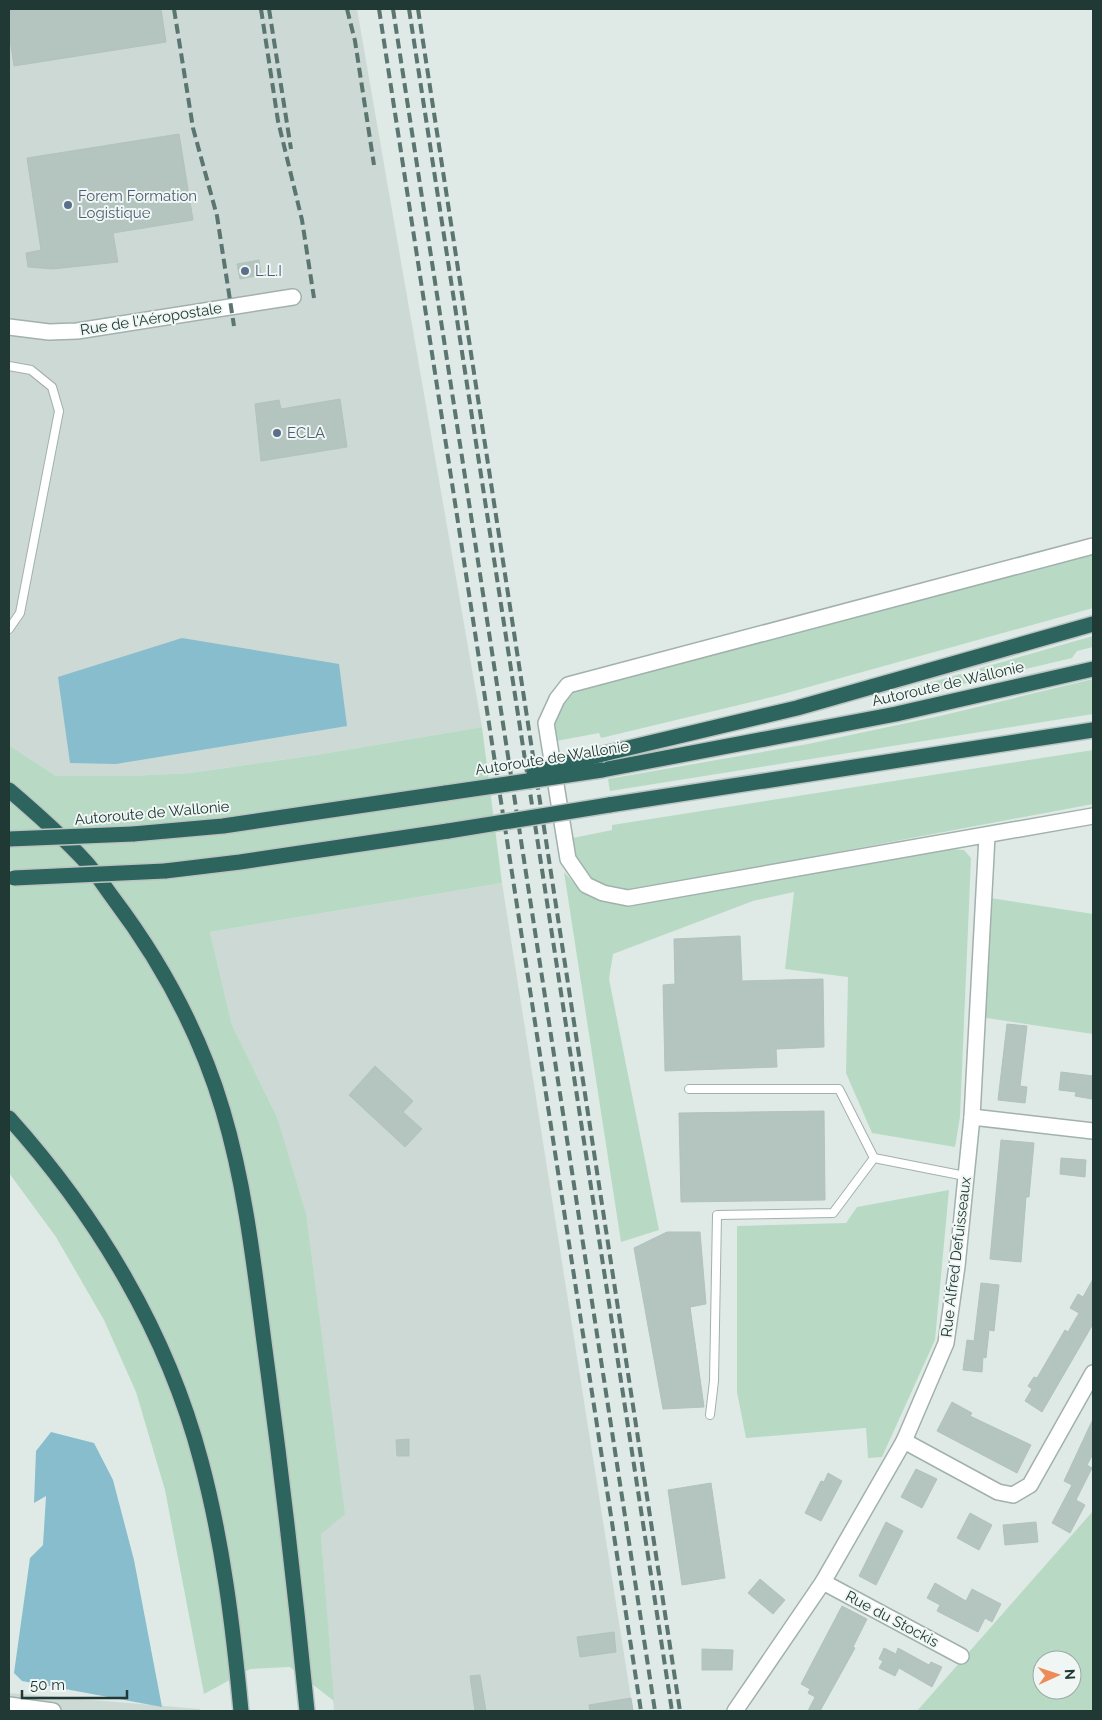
<svg xmlns="http://www.w3.org/2000/svg" width="1102" height="1720" viewBox="0 0 1102 1720" font-family="Raleway,sans-serif">
  <style>
    .built { fill: #cdd9d5 }
    .green { fill: #b8dac4; fill-rule: evenodd }
    .water { fill: #88bdce }
    .building { fill: #b4c4bf; stroke: #b1c3bd }
    .lines { fill: none; stroke-linecap: round; stroke-linejoin: round }
    .service-casing { stroke: #a2b1ad; stroke-width: 10 }
    .minor-casing { stroke: #a2b1ad; stroke-width: 18 }
    .tertiary-casing { stroke: #a2b1ad; stroke-width: 18 }
    .motorway-casing { stroke: #bcc4c2; stroke-width: 18 }
    .service { stroke: #fff; stroke-width: 8 }
    .minor { stroke: #fff; stroke-width: 15 }
    .tertiary { stroke: #fff; stroke-width: 15 }
    .motorway { stroke: #2d645d; stroke-width: 15 }
    .rail { stroke: #5b7570; stroke-width: 4; stroke-dasharray: 10 5; stroke-linecap: butt }
    .motorway-bridge-casing { stroke: #bcc4c2; stroke-width: 18; stroke-linecap: butt }
    .motorway-bridge { stroke: #2d645d; stroke-width: 15 }
    .service-dot { fill: #5c6f8a; stroke: #eff6f3; stroke-width: 2 }
    .labels { text-anchor: middle; stroke-width: 4; stroke-linejoin: round; paint-order: stroke }
    .service-label { font-size: 15px; fill: #4e5e75; stroke: #eff6f3; text-anchor: start }
    .street-label { font-size: 15px; fill: #203934; stroke: #eff6f3 }
  </style>
  <rect width="100%" height="100%" fill="#dfeae6"/>
  <g class="built">
    <path d="M9,9H357L482,727L316,755L190,773L129,776H56L9,745Z"/>
    <path d="M502,883L633,1711H334L321,1534L277,1117L232,1025L210,932Z"/>
    <path d="M9,1693L200,1709V1711H9Z"/>
  </g>
  <g class="green">
    <path d="M1093,549V608L776,696L601,738L599,733L551,742C554,714 558,703 582,686Z"/>
    <path d="M1093,636V647L1077,651L1072,658L908,697V689Z"/>
    <path d="M1093,679V714L610,791L608,779L808,744L940,716Z"/>
    <path d="M482,727L502,883L210,932L232,1025L277,1117L306,1214L345,1514L321,1534L334,1701L290,1667L250,1669L204,1694L165,1490L136,1392L104,1320L56,1237L9,1173V745L56,776H129L190,773L316,755Z"/>
    <path d="M1093,750V804L625,892C590,885 580,872 568,839L612,830V825Z"/>
    <path d="M939,848L964,850L971,858L960,1117L955,1147L872,1133L846,1073L848,977L785,969L794,892L753,901L613,954L609,979L659,1230L621,1242L564,872L579,889L604,900Z"/>
    <path d="M977,896L1093,914V1034L980,1017Z"/>
    <path d="M949,1190L935,1340L882,1457L868,1458L866,1428L746,1438L737,1392V1226L846,1223L857,1207Z"/>
    <path d="M1093,1511V1711H917ZM1042,1660H1072V1690H1042Z"/>
  </g>
  <g class="water">
    <path d="M182,638L339,664L347,726L116,764L70,763L58,677Z"/>
    <path d="M51,1432L94,1443L113,1480L134,1560L162,1707L22,1681L14,1673L30,1558L43,1545L46,1496L34,1503L36,1451Z"/>
  </g>
  <g class="building">
    <path d="M23,9H161L166,42L14,66L9,32V11Z"/>
    <path d="M179,134L193,220L113,233L118,262L53,269L28,267L26,253L41,250L27,158Z"/>
    <path d="M259,260L261,275L240,279L237,264Z"/>
    <path d="M340,399L347,447L261,461L255,404L279,400L281,409Z"/>
    <path d="M740,936L742,981L823,979L824,1047L776,1049L777,1067L665,1071L663,985L675,984L674,939Z"/>
    <path d="M1007,1024L1027,1026L1020,1086L1027,1087L1025,1103L998,1100Z"/>
    <path d="M375,1066L413,1101L403,1112L422,1129L405,1147L349,1095Z"/>
    <path d="M1061,1072L1093,1076L1092,1099L1075,1096L1076,1092L1059,1090Z"/>
    <path d="M824,1111L825,1200L681,1202L679,1113Z"/>
    <path d="M1001,1140L1034,1143L1029,1197H1026L1021,1262L990,1259Z"/>
    <path d="M1061,1158L1086,1160L1085,1177L1060,1174Z"/>
    <path d="M667,1232H700L706,1304L690,1307L704,1407L663,1409L634,1248Z"/>
    <path d="M1093,1279V1324L1042,1412L1025,1401L1032,1389L1028,1386L1034,1377L1037,1378L1065,1330L1068,1332L1079,1313L1070,1308L1078,1294L1083,1297Z"/>
    <path d="M981,1283L999,1285L994,1331L989,1330L986,1358L983,1357L982,1372L963,1370L967,1340L974,1341Z"/>
    <path d="M952,1402L972,1413L970,1416L1031,1445L1017,1473L937,1431Z"/>
    <path d="M1093,1419V1454L1087,1465L1092,1468L1076,1500L1085,1505L1070,1533L1052,1523L1072,1485L1064,1481Z"/>
    <path d="M409,1439V1456H397L396,1440Z"/>
    <path d="M916,1469L937,1479L922,1508L901,1497Z"/>
    <path d="M828,1473L842,1481L821,1521L805,1513L821,1481L824,1482Z"/>
    <path d="M711,1483L725,1578L682,1585L668,1490Z"/>
    <path d="M970,1513L992,1525L979,1550L957,1538Z"/>
    <path d="M886,1522L903,1531L876,1585L859,1576Z"/>
    <path d="M1036,1522L1038,1542L1005,1545L1003,1525Z"/>
    <path d="M760,1579L785,1600L773,1614L748,1593Z"/>
    <path d="M935,1583L966,1601L972,1589L1001,1604L992,1622L985,1618L978,1632L937,1611L940,1605L927,1598Z"/>
    <path d="M842,1606L867,1619L853,1647L855,1648L820,1711H808L815,1697L808,1693L810,1689L801,1684Z"/>
    <path d="M614,1632L616,1652L580,1657L577,1637Z"/>
    <path d="M884,1648L896,1654L898,1648L929,1665L931,1662L942,1667L932,1687L899,1668L895,1676L879,1668L883,1661L879,1659Z"/>
    <path d="M702,1649L733,1650L732,1670H702Z"/>
    <path d="M480,1675L486,1711H475L470,1676Z"/>
    <path d="M631,1698L633,1711H590L589,1705Z"/>
  </g>
  <g class="lines">
    <defs>
      <g id="service">
        <path d="M9,366L31,370L52,387L59,411L20,613L9,629"/>
        <path d="M689,1089H839L874,1158"/>
        <path d="M710,1415L714,1381L717,1215L833,1213L874,1158L965,1176"/>
      </g>
      <g id="minor">
        <path d="M9,327L49,332L77,331L293,297"/>
        <path d="M1093,546L568,685L557,699L546,723L568,859L586,885L603,893L628,898L1093,816"/>
        <path d="M972,1117L1093,1131"/>
        <path d="M904,1441L998,1492L1013,1495L1030,1485L1093,1373"/>
        <path d="M823,1582L961,1656"/>
        <path d="M735,1711L823,1582L904,1441L946,1343L957,1266L972,1117L987,836"/>
      </g>
      <path id="tertiary" d="M9,1705L53,1711"/>
      <g id="motorway">
        <path d="M603,754L797,708L1093,624"/>
        <path d="M602,770L896,714L1093,669"/>
        <path d="M9,790C36,813 62,836 86,862C96,873 104,886 113,898C162,963 200,1033 223,1111C248,1195 256,1285 268,1372C283,1485 296,1598 307,1711"/>
        <path d="M609,805L1093,730"/>
        <path d="M133,834L223,826L446,793"/>
        <path d="M165,871L240,862L448,831"/>
        <path d="M9,1118C97,1216 167,1332 201,1461C223,1543 233,1627 241,1711"/>
      </g>
    </defs>
    <use href="#service" class="service-casing"/>
    <use href="#minor" class="minor-casing"/>
    <use href="#tertiary" class="tertiary-casing"/>
    <use href="#motorway" class="motorway-casing"/>
    <use href="#service" class="service"/>
    <use href="#minor" class="minor"/>
    <use href="#tertiary" class="tertiary"/>
    <use href="#motorway" class="motorway"/>
    <g class="rail">
      <path d="M174,9L193,128L217,216L234,326"/>
      <path d="M261,9L278,121L302,220L314,298"/>
      <path d="M269,9L291,149"/>
      <path d="M347,9L355,41L374,165"/>
      <path d="M379,9L641,1711"/>
      <path d="M393,9L655,1711"/>
      <path d="M409,9L672,1711"/>
      <path d="M418,9L680,1711"/>
    </g>
    <defs>
      <g id="motorway-bridge">
        <path d="M534,774L562,764L603,754"/>
        <path d="M446,793L602,770"/>
        <path d="M448,831L609,805"/>
        <path d="M9,839L133,834"/>
        <path d="M14,878L165,871"/>
      </g>
    </defs>
    <use href="#motorway-bridge" class="motorway-bridge-casing"/>
    <use href="#motorway-bridge" class="motorway-bridge"/>
  </g>
  <g class="service-dot">
    <circle cx="68" cy="205" r="5"/>
    <circle cx="245" cy="271" r="5"/>
    <circle cx="277" cy="433" r="5"/>
  </g>
  <g class="labels">
    <g class="service-label">
      <text x="78" y="201">Forem Formation<tspan x="78" dy="17">Logistique</tspan></text>
      <text x="255" y="276">L.L.I</text>
      <text x="287" y="438">ECLA</text>
    </g>
    <g class="street-label">
      <text transform="translate(151 319) rotate(-9)" y="5">Rue de l'Aéropostale</text>
      <text transform="translate(948 684) rotate(-13)" y="5">Autoroute de Wallonie</text>
      <text transform="translate(552 758) rotate(-9)" y="5">Autoroute de Wallonie</text>
      <text transform="translate(152 813) rotate(-5)" y="5">Autoroute de Wallonie</text>
      <text transform="translate(956 1257) rotate(-83)" y="5">Rue Alfred Defuisseaux</text>
      <text transform="translate(892 1619) rotate(28)" y="5">Rue du Stockis</text>
    </g>
  </g>
  <rect width="1102" height="1720" fill="none" stroke="#203934" stroke-width="20"/>
  <g transform="translate(1057 1675) rotate(87)"><circle r="24" fill="#eff6f3" stroke="#9caaa7"/>
  <path d="M0-4L9 19L0 12L-9 19Z" fill="#ed8b59"/>
  <text y="-8" font-size="14" font-weight="bold" text-anchor="middle" fill="#203934">N</text>
  </g>
  <path d="M22 1690v8h105v-8" fill="none" stroke="#203934" stroke-width="2.5"/>
  <text x="30" y="1690" font-size="15" fill="#203934" stroke="#eff6f3" stroke-width="4" paint-order="stroke">50 m</text>
</svg>
